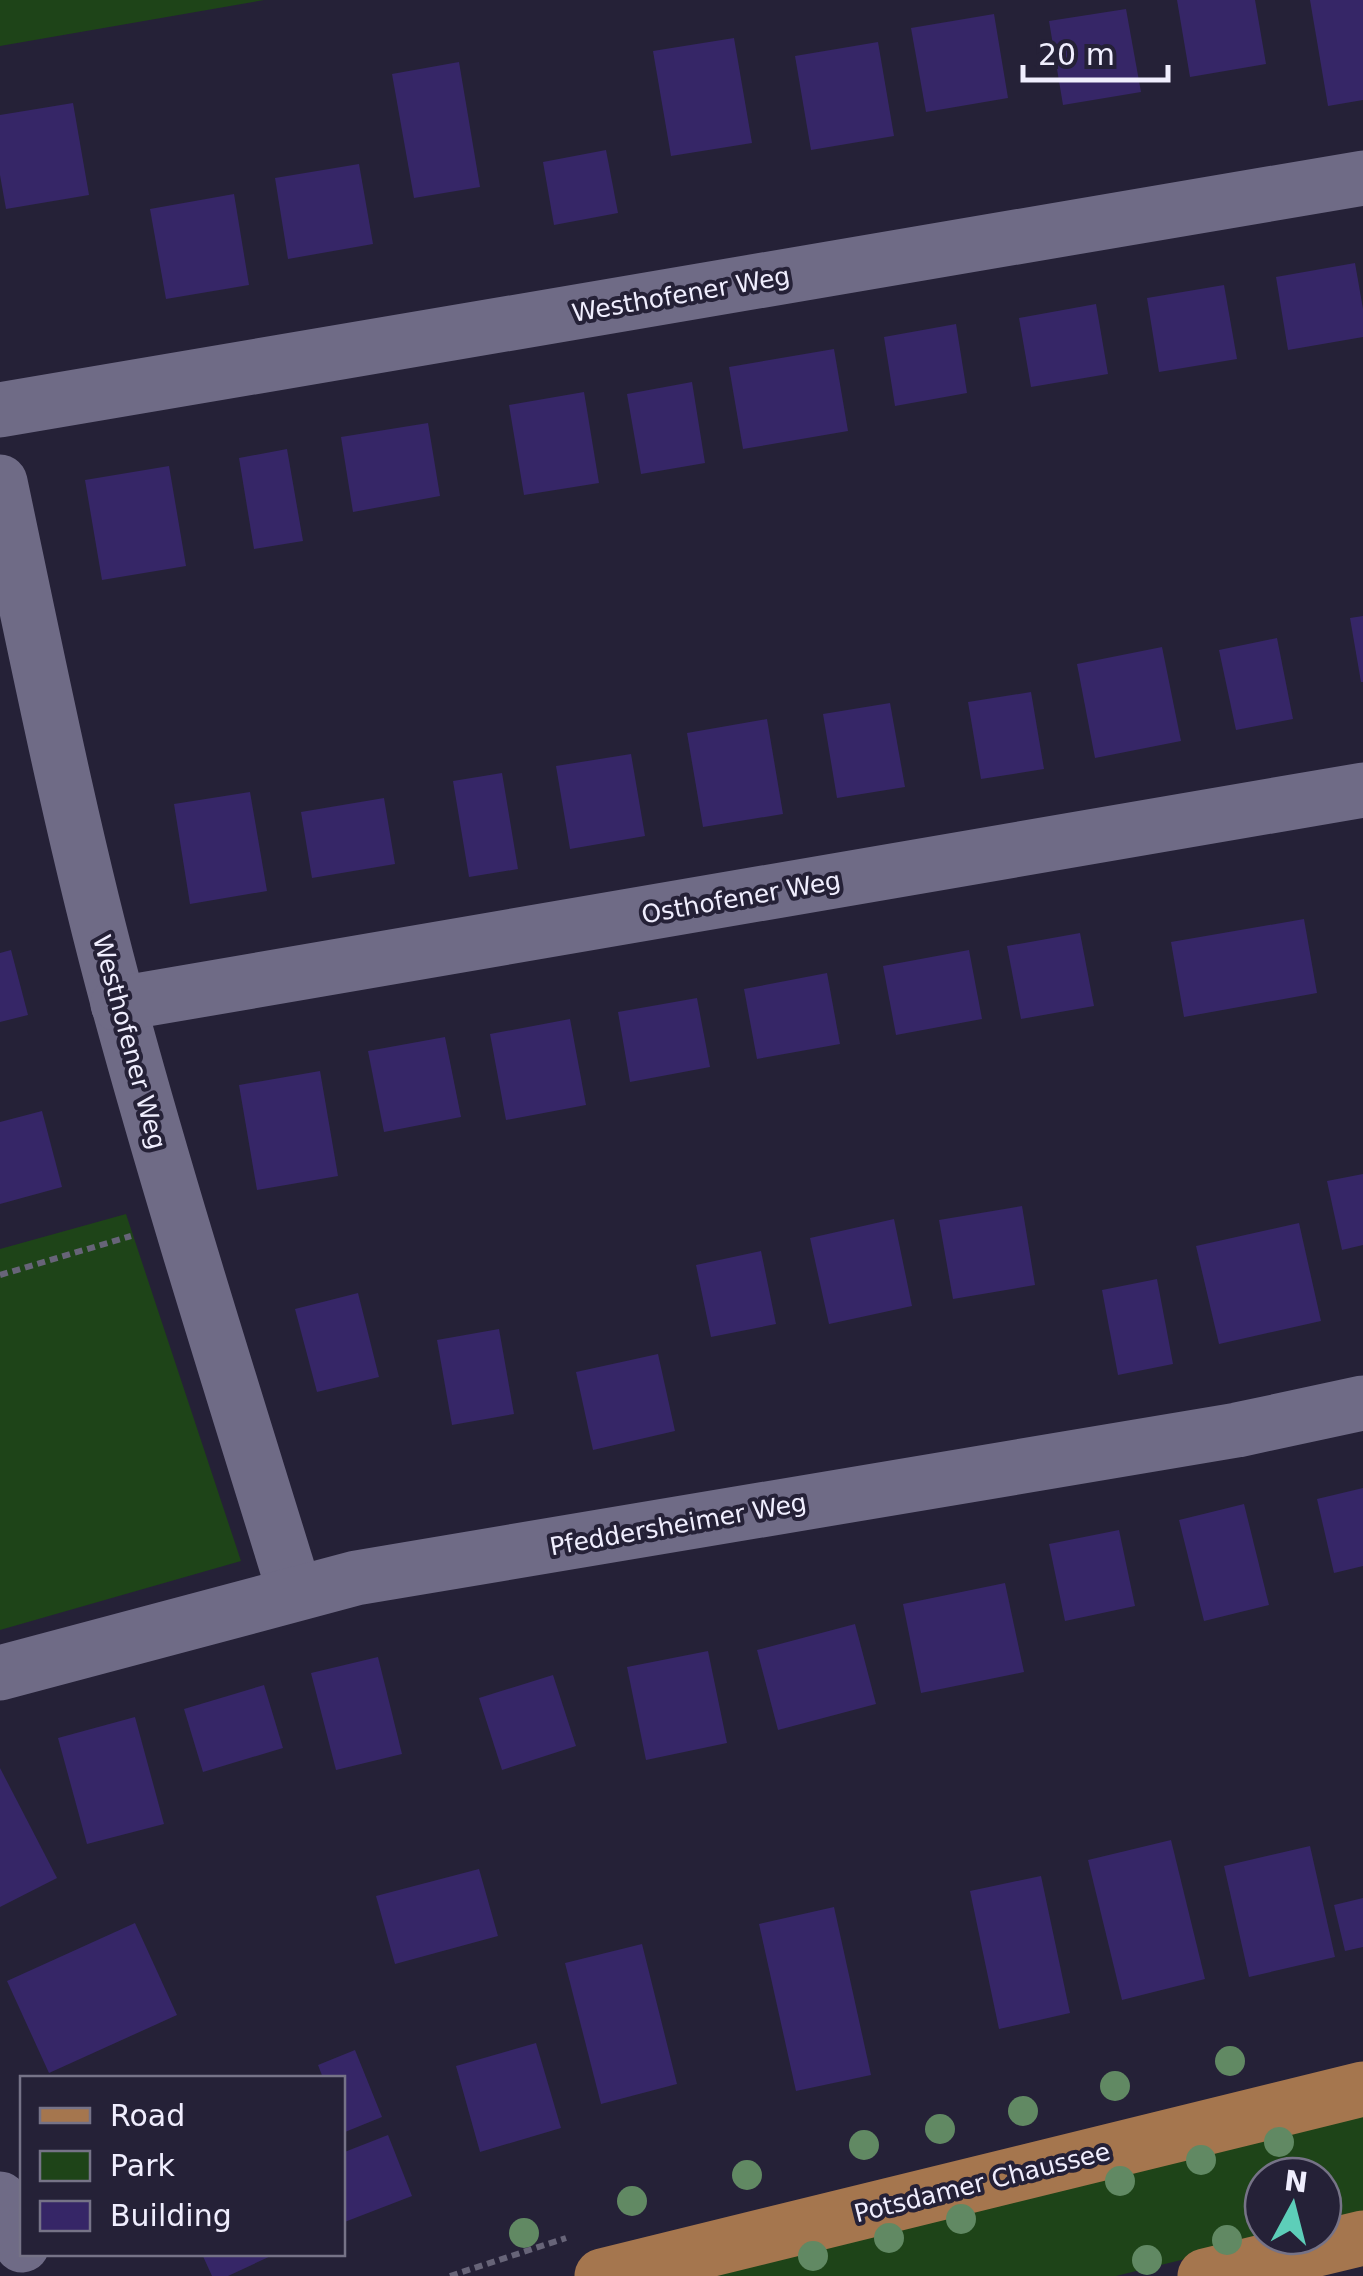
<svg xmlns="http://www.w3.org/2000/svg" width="1363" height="2276" viewBox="0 0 1363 2276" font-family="'DejaVu Sans',sans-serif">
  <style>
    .green { fill: #1e4418 }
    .building { fill: #362667 }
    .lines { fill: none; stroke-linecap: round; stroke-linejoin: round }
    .path { stroke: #676478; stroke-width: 6; stroke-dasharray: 8 5; stroke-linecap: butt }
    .minor { stroke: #6f6b86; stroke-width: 55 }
    .major { stroke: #a5764e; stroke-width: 55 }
    .tree { fill: #618963 }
    .labels { text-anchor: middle; stroke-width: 8; stroke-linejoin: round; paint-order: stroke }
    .street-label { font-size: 25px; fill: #f0eefe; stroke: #252137 }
  </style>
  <rect width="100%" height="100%" fill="#252137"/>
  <g class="green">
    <path d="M0,0H264L0,46Z"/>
    <path d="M126,1214L241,1561L0,1630V1249Z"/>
    <path d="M1363,2112V2215L1323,2225V2176H1263V2236H1279L1116,2276H689Z"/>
  </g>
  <g class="building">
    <path d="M1177,0H1255L1266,64L1190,77Z"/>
    <path d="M1310,0H1363V100L1328,106Z"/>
    <path d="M1126,9L1141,92L1063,105L1049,21Z"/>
    <path d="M994,14L1008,98L926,112L911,28Z"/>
    <path d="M734,38L752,143L671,156L653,51Z"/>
    <path d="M878,42L894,136L811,150L795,56Z"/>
    <path d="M459,62L480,187L414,198L392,74Z"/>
    <path d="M73,103L89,195L6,209L0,175V115Z"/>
    <path d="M606,150L618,213L554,225L543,162Z"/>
    <path d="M359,164L373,244L288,259L275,178Z"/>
    <path d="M234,194L249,285L166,299L150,209Z"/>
    <path d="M1355,263L1363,309V337L1288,350L1276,277Z"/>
    <path d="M1224,285L1237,359L1159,372L1147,298Z"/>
    <path d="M1096,304L1108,374L1031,387L1019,318Z"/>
    <path d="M956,324L967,393L895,406L884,337Z"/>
    <path d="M834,349L848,431L743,449L729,367Z"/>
    <path d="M692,382L705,463L641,474L627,394Z"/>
    <path d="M584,392L599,483L524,495L509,405Z"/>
    <path d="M428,423L440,496L353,512L341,437Z"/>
    <path d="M287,449L303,541L254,549L239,458Z"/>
    <path d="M169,466L186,566L102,580L85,480Z"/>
    <path d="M1363,616V682H1361L1350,618Z"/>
    <path d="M1277,638L1293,719L1236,730L1219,650Z"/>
    <path d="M1162,647L1181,741L1095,758L1077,664Z"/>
    <path d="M1031,692L1044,769L981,779L968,702Z"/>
    <path d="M890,703L905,787L837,798L823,714Z"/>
    <path d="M767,719L783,814L703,827L687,733Z"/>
    <path d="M631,754L645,836L570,849L556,766Z"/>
    <path d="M502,773L518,869L469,877L453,781Z"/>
    <path d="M250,792L267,891L190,904L174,804Z"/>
    <path d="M384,798L395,864L312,878L301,812Z"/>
    <path d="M1304,919L1317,993L1184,1017L1171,942Z"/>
    <path d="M1080,933L1094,1006L1021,1019L1007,946Z"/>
    <path d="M11,950L28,1015L0,1022V953Z"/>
    <path d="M969,950L982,1019L896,1035L883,966Z"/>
    <path d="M827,973L840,1044L757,1059L744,989Z"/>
    <path d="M697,998L710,1067L630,1082L618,1012Z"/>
    <path d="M570,1019L586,1105L506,1120L490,1034Z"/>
    <path d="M445,1037L461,1117L384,1132L368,1051Z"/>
    <path d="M320,1071L338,1176L257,1190L239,1085Z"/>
    <path d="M42,1111L62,1187L0,1204V1122Z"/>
    <path d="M1363,1174V1245L1342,1250L1327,1181Z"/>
    <path d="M1022,1206L1035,1285L953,1299L939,1220Z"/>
    <path d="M894,1219L912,1306L829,1324L810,1238Z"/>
    <path d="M1299,1223L1321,1321L1219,1344L1196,1246Z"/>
    <path d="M761,1251L776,1324L711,1337L696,1265Z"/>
    <path d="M1157,1279L1173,1364L1118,1375L1102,1290Z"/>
    <path d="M358,1293L379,1377L317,1392L295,1309Z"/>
    <path d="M499,1329L514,1414L452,1425L437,1340Z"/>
    <path d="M658,1354L675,1431L593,1450L576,1372Z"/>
    <path d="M1363,1488V1566L1334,1573L1317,1499Z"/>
    <path d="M1244,1504L1269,1605L1204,1621L1179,1520Z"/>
    <path d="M1119,1530L1135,1606L1065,1621L1049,1544Z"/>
    <path d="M1005,1583L1024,1672L921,1693L903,1604Z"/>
    <path d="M855,1624L876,1704L778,1730L757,1650Z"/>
    <path d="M708,1651L727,1743L646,1760L627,1667Z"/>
    <path d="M378,1657L402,1754L336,1770L311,1673Z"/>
    <path d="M553,1675L576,1746L502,1770L479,1698Z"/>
    <path d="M264,1685L283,1748L203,1772L184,1709Z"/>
    <path d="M135,1717L164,1824L87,1844L58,1738Z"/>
    <path d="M0,1768L57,1878L0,1907Z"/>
    <path d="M1171,1840L1205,1979L1122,2000L1088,1860Z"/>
    <path d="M1310,1846L1335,1957L1249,1977L1224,1866Z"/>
    <path d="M479,1869L498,1936L395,1964L376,1896Z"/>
    <path d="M1041,1876L1070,2013L999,2029L970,1891Z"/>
    <path d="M1363,1898V1947L1345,1951L1334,1905Z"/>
    <path d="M834,1907L871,2075L796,2091L759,1924Z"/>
    <path d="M135,1923L177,2015L49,2073L7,1981Z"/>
    <path d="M642,1944L677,2084L601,2104L565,1963Z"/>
    <path d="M536,2043L561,2128L480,2152L456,2066Z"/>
    <path d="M355,2050L382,2117L345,2132L342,2078H323L318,2065Z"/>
    <path d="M388,2135L412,2196L342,2223V2153Z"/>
    <path d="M202,2254H275L228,2276H212Z"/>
  </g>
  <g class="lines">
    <g class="path">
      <path d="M0,1275L131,1236"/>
      <path d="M450,2276L566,2238"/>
    </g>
    <g class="minor">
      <path d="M0,410L1363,178"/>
      <path d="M0,482C37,657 72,833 119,1006C173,1204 235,1398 295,1593"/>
      <path d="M118,1004L1363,790"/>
      <path d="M0,1673L356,1578L1237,1430L1363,1403"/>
      <path d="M0,2199L22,2245"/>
    </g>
    <g class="major">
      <path d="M602,2276L1363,2089"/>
      <path d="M1205,2276L1363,2238"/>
    </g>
  </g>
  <g class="tree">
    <circle cx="1230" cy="2061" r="15"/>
    <circle cx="1115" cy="2086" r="15"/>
    <circle cx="1023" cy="2111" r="15"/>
    <circle cx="940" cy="2129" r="15"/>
    <circle cx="1279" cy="2142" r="15"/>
    <circle cx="864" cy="2145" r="15"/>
    <circle cx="1201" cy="2160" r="15"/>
    <circle cx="747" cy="2175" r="15"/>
    <circle cx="1120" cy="2181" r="15"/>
    <circle cx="632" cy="2201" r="15"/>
    <circle cx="961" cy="2219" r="15"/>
    <circle cx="524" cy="2233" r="15"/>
    <circle cx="889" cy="2238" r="15"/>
    <circle cx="1227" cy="2240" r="15"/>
    <circle cx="813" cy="2256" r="15"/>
    <circle cx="1147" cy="2260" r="15"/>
  </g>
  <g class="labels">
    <g class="street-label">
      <text transform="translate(681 294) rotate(-10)" y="9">Westhofener Weg</text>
      <text transform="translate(741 897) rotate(-10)" y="9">Osthofener Weg</text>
      <text transform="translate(130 1042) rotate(75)" y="9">Westhofener Weg</text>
      <text transform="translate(678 1524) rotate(-10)" y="9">Pfeddersheimer Weg</text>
      <text transform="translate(982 2182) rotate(-14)" y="9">Potsdamer Chaussee</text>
    </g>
  </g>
  <rect x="20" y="2076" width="325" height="180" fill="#252137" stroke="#767387" stroke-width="2.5"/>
  <rect x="40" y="2108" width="50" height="15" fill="#a5764e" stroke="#767387" stroke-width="2.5"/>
  <text x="110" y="2126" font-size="30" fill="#f0eefe">Road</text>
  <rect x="40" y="2151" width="50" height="30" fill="#1e4418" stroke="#767387" stroke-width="2.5"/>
  <text x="110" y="2176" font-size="30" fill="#f0eefe">Park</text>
  <rect x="40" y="2201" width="50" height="30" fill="#362667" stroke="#767387" stroke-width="2.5"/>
  <text x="110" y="2226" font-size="30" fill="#f0eefe">Building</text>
  <g transform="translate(1293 2206) rotate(7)"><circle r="48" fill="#252137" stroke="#767387" stroke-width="2.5"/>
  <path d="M0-8L18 38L0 25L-18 38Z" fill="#5dceb9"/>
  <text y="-15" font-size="28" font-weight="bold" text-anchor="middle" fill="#f0eefe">N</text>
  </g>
  <path d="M1023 65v15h145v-15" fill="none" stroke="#f0eefe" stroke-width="5"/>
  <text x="1038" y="65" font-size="30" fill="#f0eefe" stroke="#252137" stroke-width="8" paint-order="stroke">20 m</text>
</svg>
